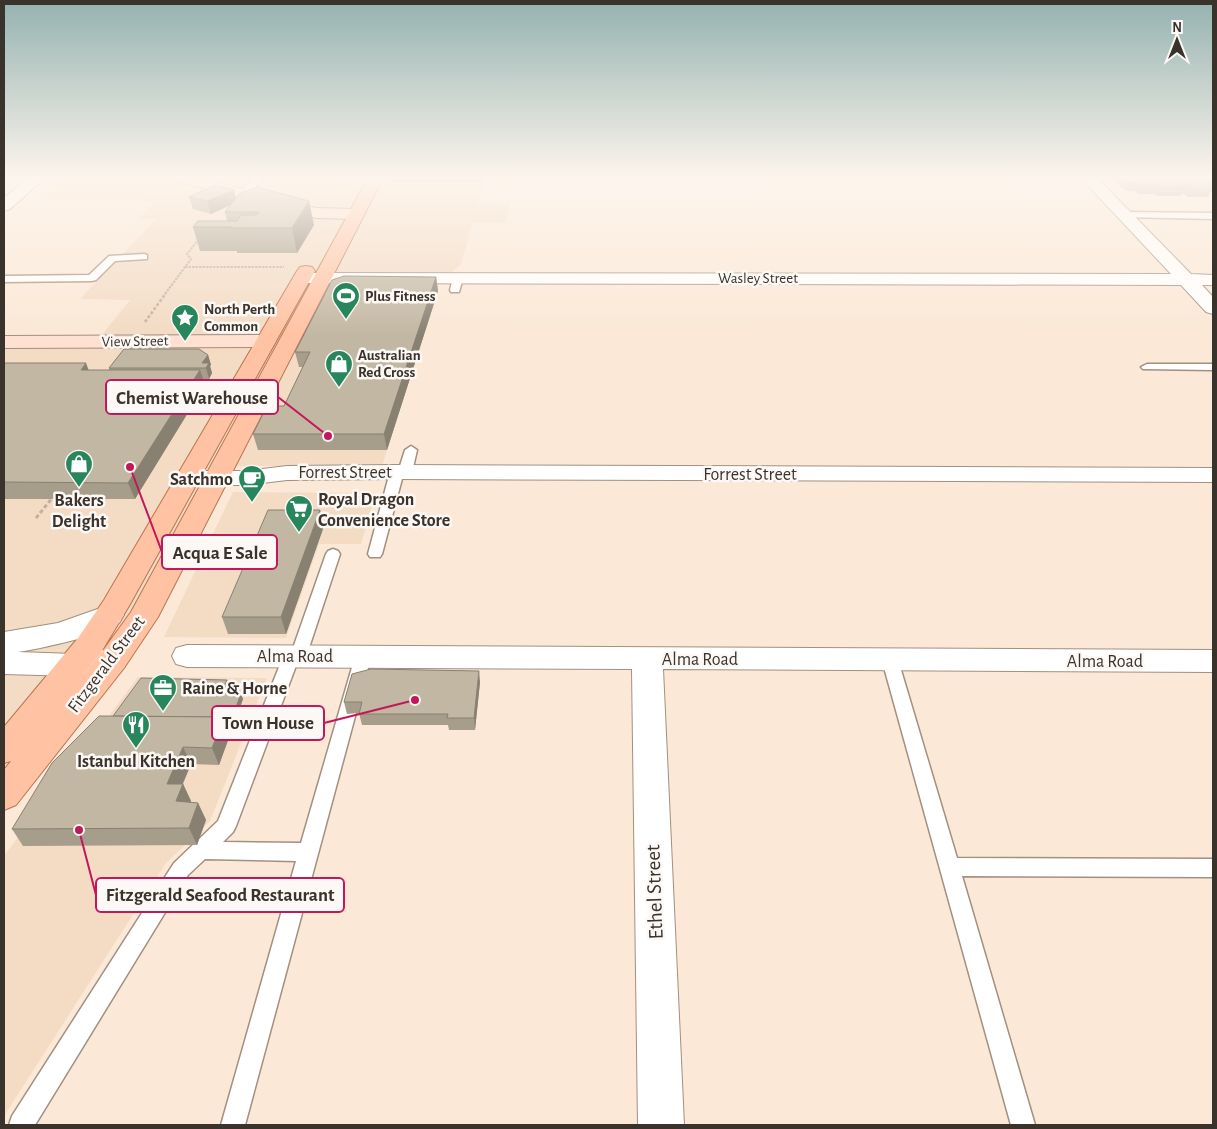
<svg xmlns="http://www.w3.org/2000/svg" width="1217" height="1129" viewBox="0 0 1217 1129" font-family="'Alegreya Sans',sans-serif">
  <style>
    .built { fill: #f3dbc4 }
    .lines { fill: none; stroke-linecap: round; stroke-linejoin: round }
    .lane-casing { stroke: #a29080; stroke-width: 3 }
    .street-casing { stroke: #a29080; stroke-width: 2 }
    .secondary-casing { stroke: #a29080; stroke-width: 2 }
    .primary-casing { stroke: #ba7551; stroke-width: 2 }
    .path-far2 { stroke: #c0b1a2; stroke-width: 2; stroke-dasharray: 2.5 1; stroke-linecap: butt }
    .path-far1 { stroke: #c0b1a2; stroke-width: 2.5; stroke-dasharray: 3 2; stroke-linecap: butt }
    .path { stroke: #c0b1a2; stroke-width: 3; stroke-dasharray: 4 2.5; stroke-linecap: butt }
    .lane { fill: #fff; fill-rule: evenodd }
    .street { fill: #fff; fill-rule: evenodd }
    .secondary { fill: #ffe0d1; fill-rule: evenodd }
    .primary { fill: #ffc2a3; fill-rule: evenodd }
    .wall { fill: #a79d8b }
    .shaded-wall { fill: #888071 }
    .building { fill: #c2b7a2; stroke: #888071 }
    .labels { text-anchor: middle; stroke-width: 5; stroke-linejoin: round; paint-order: stroke }
    .far-street-label { font-size: 15px; fill: #3a332c; stroke: #fcf8f5 }
    .far-poi-label { font-size: 15px; font-weight: bold; fill: #3a332c; stroke: #fcf8f5; text-anchor: start }
    .street-label { font-size: 18px; fill: #3a332c; stroke: #fcf8f5 }
    .poi-label { font-size: 18px; font-weight: bold; fill: #3a332c; stroke: #fcf8f5; text-anchor: start }
    .near-street-label { font-size: 21px; fill: #3a332c; stroke: #fcf8f5 }
    .leader { fill: none; stroke: #c2185b; stroke-width: 2 }
    .callout-dot { fill: #c2185b; stroke: #fcf8f5; stroke-width: 2 }
    .callout { fill: #fcf8f5; stroke: #c2185b; stroke-width: 2 }
    .callout-label { font-size: 19px; text-anchor: middle; font-weight: bold; fill: #3a332c }
  </style>
  <rect width="100%" height="100%" fill="#fbe8d6"/>
  <g class="built">
    <path d="M64,178H346L344,182H485L478,204H510L505,223H473L461,264L438,285L382,466H223L128,654L4,774V342H96L130,300L80,299L156,219H139L155,202L138,201L141,198H42Z"/>
    <path d="M233,492L376,493L361,544H319L286,638L164,637Z"/>
    <path d="M138,677L267,678L210,821L166,863L4,1116V856Z"/>
  </g>
  <g class="lines">
    <defs>
      <g id="lane">
        <path d="M255,178H264C259,185 252,191 244,190V186Z"/>
        <path d="M1125,212L1213,213V219L1122,217V213Z"/>
        <path d="M144,254L147,255V259L115,261L96,280L92,281L4,282V276L89,275L109,256Z"/>
        <path d="M458,275L463,278L459,292H451L450,290L453,278Z"/>
        <path d="M1147,364H1213V370L1143,369L1141,367Z"/>
        <path d="M411,446L417,450L412,472L410,475H403L382,554L380,557H370L368,554L390,472L392,469H399L405,450Z"/>
        <path d="M333,549L338,551L340,554L306,657L304,661L297,663L236,826L233,832L223,842L301,843L355,657L357,653L363,651L369,653L371,657L245,1125H221L296,861L205,859L188,875L35,1125H9L12,1116L174,863L218,821L283,657L285,653L292,651L326,554L328,551Z"/>
        <path d="M890,654L896,656L898,660L957,858L1213,859V877L962,876L1035,1125H1011L882,660L884,656Z"/>
      </g>
      <g id="street">
        <path d="M28,178H45L10,209L4,211V198Z"/>
        <path d="M1081,178H1097L1191,274L1213,275V285H1202L1213,297V314L1206,312L1181,285L302,283L296,282L293,278L296,274L302,273L1171,274Z"/>
        <path d="M397,465L1213,468V482L397,479L287,480L246,485H188L179,483L176,478L179,473L188,471H246L287,466Z"/>
        <path d="M109,605L119,608L124,615C122,617 121,620 120,622C106,635 38,649 18,652L74,654L113,649L124,652L128,660L124,668L74,676L4,674V632L58,623Z"/>
        <path d="M187,645L1213,650V672L663,669L684,1125H638L632,669L187,667L176,664L172,656L176,648Z"/>
      </g>
      <g id="secondary">
        <path d="M175,178H201L316,208L357,209L363,211L365,214L363,217L357,219L316,218L177,181Z"/>
        <path d="M266,335L273,337L276,341L273,345L266,347L4,348V336Z"/>
      </g>
      <path id="primary" d="M368,178H383L158,617L124,668L16,805L4,810V770L11,761L4,763V727L78,638L104,600L297,271L300,267L306,266L312,267L315,271L129,606L100,654L77,682L102,652L131,612Z"/>
    </defs>
    <use href="#lane" class="lane-casing"/>
    <use href="#street" class="street-casing"/>
    <use href="#secondary" class="secondary-casing"/>
    <use href="#primary" class="primary-casing"/>
    <g class="path-far2">
      <path d="M185,267H284"/>
      <path d="M165,294L191,259L187,254L199,239"/>
    </g>
    <g class="path-far1">
      <path d="M145,322L166,293"/>
      <path d="M200,382H216"/>
      <path d="M204,386L214,387"/>
    </g>
    <path class="path" d="M36,518L53,497"/>
    <use href="#lane" class="lane"/>
    <use href="#street" class="street"/>
    <use href="#secondary" class="secondary"/>
    <use href="#primary" class="primary"/>
  </g>
  <g class="wall">
    <path d="M391,178H486L485,182H392Z"/>
    <path d="M1112,178H1213V192H1210L1208,197H1188L1182,193L1181,196H1157L1153,193V194H1138L1135,191H1126Z"/>
    <path d="M189,197L236,198L314,225L297,253H237V251H200L193,227L227,221L225,212L230,205L211,214L193,209Z"/>
    <path d="M436,277L438,291L387,450H258L253,434L284,406L303,367H299L295,352Z"/>
    <path d="M208,355L211,365L210,366L212,373L209,379H203L205,385L135,499H4V363L88,370H109V368Z"/>
    <path d="M324,526L286,634H228L222,617Z"/>
    <path d="M480,682L475,730H449L448,725H362L359,713L347,714L344,702Z"/>
    <path d="M229,686L226,693L243,699L219,765L191,764L183,784L191,801L190,802L198,803L206,820L197,845L23,846L12,829L113,716Z"/>
  </g>
  <g class="shaded-wall">
    <path d="M234,190L237,202L211,214L207,201Z"/>
    <path d="M309,201L314,225L297,253L292,228Z"/>
    <path d="M436,277L438,291L387,450L384,434Z"/>
    <path d="M208,355L211,365L210,366L212,373L209,379L206,368L202,363Z"/>
    <path d="M86,363L92,379L81,370Z"/>
    <path d="M200,370L205,385L135,499L128,483Z"/>
    <path d="M320,510L324,526L286,634L281,617Z"/>
    <path d="M479,671L480,682L475,730L474,718Z"/>
    <path d="M227,680L229,686L224,699L221,693Z"/>
    <path d="M241,693L243,699L219,765L212,748L224,717Z"/>
    <path d="M183,747L191,764L175,801L167,784Z"/>
    <path d="M183,784L191,801L184,818L176,801Z"/>
    <path d="M198,803L206,820L197,845L189,828Z"/>
  </g>
  <g class="building">
    <path d="M1124,178H1147L1156,185H1141L1138,182L1129,183Z"/>
    <path d="M1150,178H1174L1184,188L1160,187Z"/>
    <path d="M1178,178H1198L1211,188H1191Z"/>
    <path d="M1205,178H1213V184H1212Z"/>
    <path d="M216,185L234,190L207,201L189,197Z"/>
    <path d="M257,187L309,201L292,228H231L232,227H193L198,221H237L241,215H256L259,212H225L240,193Z"/>
    <path d="M344,276L436,277L384,434H253L267,406H284L310,352H295L332,280Z"/>
    <path d="M124,349H199L208,355L202,363H209L206,368H109Z"/>
    <path d="M4,363H86L81,370H200L128,483L4,482Z"/>
    <path d="M268,510H320L281,617H222Z"/>
    <path d="M371,669L479,671L474,718H447L448,714H359L362,702H344L352,674Z"/>
    <path d="M141,678L227,680L221,693H241L229,728L224,717L113,716Z"/>
    <path d="M99,716L224,717L212,748L183,747L167,784H183L176,801L198,803L189,828L12,829L52,763Z"/>
  </g>
  <linearGradient id="sky" x2="0" y2="1"><stop stop-color="#94b2b0"/><stop offset="0.53" stop-color="#fdf5ed"/><stop offset="1" stop-color="#fdf5ed" stop-opacity="0"/></linearGradient>
  <rect width="1217" height="336" fill="url(#sky)"/>
  <defs>
    <symbol id="stadium-pin" viewBox="-11 -11 22 30"><path d="M0 17L-7.5 6A9.5 9.5 0 1 1 7.5 6Z" fill="#28865d" stroke="#fcf8f5"/><path d="M0-5a6.5 5 0 1 0 0 10a6.5 5 0 1 0 0-10ZM-3.5-1.8h7v3.6h-7Z" fill="#fff"/></symbol>
    <symbol id="sight-pin" viewBox="-11 -11 22 30"><path d="M0 17L-7.5 6A9.5 9.5 0 1 1 7.5 6Z" fill="#28865d" stroke="#fcf8f5"/><path d="M0-6L1.8-2.2L6-1.7L2.9 1.2L3.7 5.4L0 3.3L-3.7 5.4L-2.9 1.2L-6-1.7L-1.8-2.2Z" fill="#fff"/></symbol>
    <symbol id="shop-pin" viewBox="-11 -11 22 30"><path d="M0 17L-7.5 6A9.5 9.5 0 1 1 7.5 6Z" fill="#28865d" stroke="#fcf8f5"/><path d="M-5-2.5h2.3a2.7 3.5 0 0 1 5.4 0H5L5.5 6h-11ZM-1.5-2.5h3a1.5 2.3 0 0 0-3 0Z" fill="#fff"/></symbol>
    <symbol id="cafe-pin" viewBox="-11 -11 22 30"><path d="M0 17L-7.5 6A9.5 9.5 0 1 1 7.5 6Z" fill="#28865d" stroke="#fcf8f5"/><path d="M-5.5-4.5H6V0H3Q3 3.5 0 3.5H-2.5Q-5.5 3.5-5.5 0ZM3-3.2v2h1.7v-2ZM-6 4.5H4V6H-6Z" fill="#fff"/></symbol>
    <symbol id="supermarket-pin" viewBox="-11 -11 22 30"><path d="M0 17L-7.5 6A9.5 9.5 0 1 1 7.5 6Z" fill="#28865d" stroke="#fcf8f5"/><path d="M-6-5.5h2.5l.6 2H6L4.5 2H-2.5L-4.4-4H-6ZM-1.5 3.2a1.3 1.3 0 1 0 .1 0ZM3 3.2a1.3 1.3 0 1 0 .1 0Z" fill="#fff"/></symbol>
    <symbol id="office-pin" viewBox="-11 -11 22 30"><path d="M0 17L-7.5 6A9.5 9.5 0 1 1 7.5 6Z" fill="#28865d" stroke="#fcf8f5"/><path d="M-6-3h4V-5.5h4V-3h4V5H-6ZM-1-4.5V-3h2v-1.5ZM-6 0V1H6V0Z" fill="#fff"/></symbol>
    <symbol id="restaurant-pin" viewBox="-11 -11 22 30"><path d="M0 17L-7.5 6A9.5 9.5 0 1 1 7.5 6Z" fill="#28865d" stroke="#fcf8f5"/><path d="M-5-6h1v4h1v-4h1v4h1v-4h1v5L-1.5 .5V6h-2V.5L-5-1ZM5-6V6H3V1.5H1.5Q1.5-4 5-6Z" fill="#fff"/></symbol>
  </defs>
  <g fill-rule="evenodd">
    <use href="#stadium-pin" x="330" y="280" width="32" height="43"/>
    <use href="#sight-pin" x="169" y="302" width="32" height="43"/>
    <use href="#shop-pin" x="323" y="348" width="32" height="43"/>
    <use href="#shop-pin" x="63" y="448" width="32" height="43"/>
    <use href="#cafe-pin" x="236" y="463" width="32" height="43"/>
    <use href="#supermarket-pin" x="283" y="493" width="32" height="43"/>
    <use href="#office-pin" x="147" y="672" width="32" height="43"/>
    <use href="#restaurant-pin" x="120" y="709" width="32" height="43"/>
  </g>
  <g class="labels">
    <g class="far-street-label">
      <text x="758" y="283">Wasley Street</text>
      <text transform="translate(135 341) rotate(-1)" y="5">View Street</text>
    </g>
    <g class="far-poi-label">
      <text x="365" y="301">Plus Fitness</text>
      <text x="204" y="314">North Perth<tspan x="204" dy="17">Common</tspan></text>
      <text x="358" y="360">Australian<tspan x="358" dy="17">Red Cross</tspan></text>
    </g>
    <g class="street-label">
      <text x="345" y="478">Forrest Street</text>
      <text x="750" y="480">Forrest Street</text>
      <text x="295" y="662">Alma Road</text>
      <text x="700" y="665">Alma Road</text>
      <text x="1105" y="667">Alma Road</text>
      <text transform="translate(106 664) rotate(-53)" y="6">Fitzgerald Street</text>
    </g>
    <g class="poi-label">
      <text x="233" y="485" text-anchor="end">Satchmo</text>
      <text x="318" y="505">Royal Dragon<tspan x="318" dy="21">Convenience Store</tspan></text>
      <text x="79" y="506" text-anchor="middle">Bakers<tspan x="79" dy="21">Delight</tspan></text>
      <text x="182" y="694">Raine &amp; Horne</text>
      <text x="136" y="767" text-anchor="middle">Istanbul Kitchen</text>
    </g>
    <g class="near-street-label">
      <text transform="translate(654 892) rotate(-92)" y="7">Ethel Street</text>
    </g>
  </g>
  <path class="leader" d="M328 436L278 397M130 467L162 552M415 700L324 723M79 830L96 895"/>
  <g class="callout-dot">
    <circle cx="328" cy="436" r="5"/>
    <circle cx="130" cy="467" r="5"/>
    <circle cx="415" cy="700" r="5"/>
    <circle cx="79" cy="830" r="5"/>
  </g>
  <g class="callout">
    <rect x="106" y="380" width="172" height="34" rx="5"/>
    <rect x="162" y="535" width="115" height="34" rx="5"/>
    <rect x="212" y="706" width="112" height="34" rx="5"/>
    <rect x="96" y="878" width="248" height="34" rx="5"/>
  </g>
  <g class="callout-label">
    <text x="192" y="404">Chemist Warehouse</text>
    <text x="220" y="559">Acqua E Sale</text>
    <text x="268" y="729">Town House</text>
    <text x="220" y="901">Fitzgerald Seafood Restaurant</text>
  </g>
  <rect width="1217" height="1129" fill="none" stroke="#3a332c" stroke-width="10"/>
  <g transform="translate(1177 40)" stroke="#fcf8f5" stroke-width="4" paint-order="stroke">
  <path d="M0-4L9 19L0 12L-9 19Z" fill="#3a332c"/>
  <text y="-8" font-size="14" font-weight="bold" text-anchor="middle" fill="#3a332c">N</text>
  </g>
</svg>
